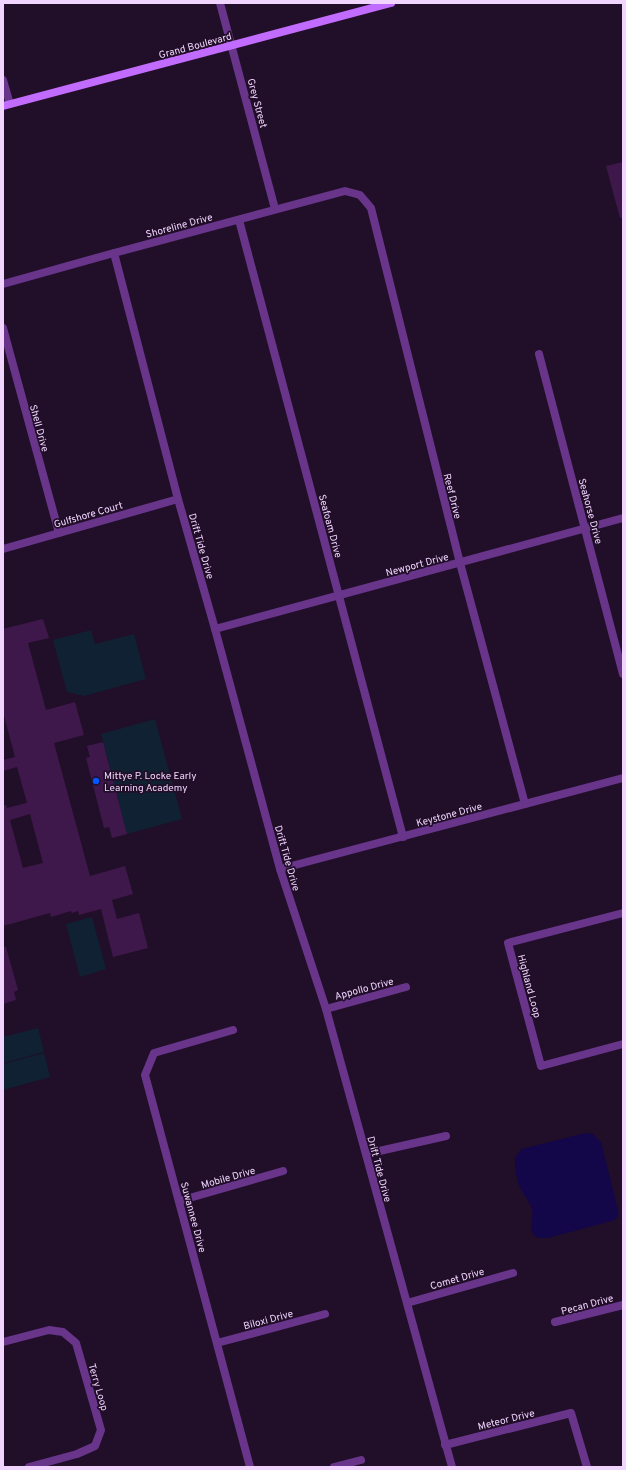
<svg xmlns="http://www.w3.org/2000/svg" width="626" height="1470" viewBox="0 0 626 1470" font-family="Overpass,sans-serif">
  <style>
    .green { fill: #102133 }
    .water { fill: #130649 }
    .building { fill: #3f184b; fill-rule: evenodd }
    .lines { fill: none; stroke-linecap: round; stroke-linejoin: round }
    .street { stroke: #68358b; stroke-width: 8 }
    .secondary { stroke: #c26cff; stroke-width: 8 }
    .poi-dot { fill: #0157ff; stroke: #210e28; stroke-width: 1.5 }
    .labels { text-anchor: middle; stroke-width: 3.5; stroke-linejoin: round; paint-order: stroke }
    .street-label { font-size: 10px; fill: #f1d5ff; stroke: #210e28 }
    .poi-label { font-size: 10px; fill: #f1d5ff; stroke: #210e28; text-anchor: start }
  </style>
  <rect width="100%" height="100%" fill="#210e28"/>
  <g class="green">
    <path d="M91,630L95,644L134,634L146,679L84,696L67,692L53,640Z"/>
    <path d="M155,719L182,819L127,834L101,734Z"/>
    <path d="M92,917L106,969L80,977L66,924Z"/>
    <path d="M38,1028L44,1052L3,1063V1037Z"/>
    <path d="M44,1053L50,1077L3,1090V1064Z"/>
  </g>
  <path class="water" d="M586,1133L593,1134L601,1142L619,1214L615,1220L548,1238C543,1238 537,1239 534,1235C528,1227 534,1218 532,1210C531,1203 525,1197 522,1191C516,1181 515,1169 515,1157L522,1149Z"/>
  <g class="building">
    <path d="M623,162V218H620L606,166Z"/>
    <path d="M43,619L49,638L28,643L46,710L75,702L84,735L54,743L90,876L125,866L133,894L112,900L117,919L139,913L148,948L113,957L101,909L79,915L78,911L72,913L71,911L51,917L50,913L3,926V805H6L7,808L27,803L17,767L3,771V760L15,757L3,712V629ZM30,814L43,863L23,868L10,820Z"/>
    <path d="M103,742L127,834L112,838L109,827L104,828L86,758L90,757L87,746Z"/>
    <path d="M3,947H6L18,990L14,992L16,1000L3,1004Z"/>
  </g>
  <g class="lines">
    <g class="street">
      <path d="M220,3L275,209"/>
      <path d="M3,80L10,104"/>
      <path d="M239,220L403,837"/>
      <path d="M114,253L178,499L215,629L280,869L326,1009L452,1467"/>
      <path d="M3,284L114,253L345,191L360,195L371,208L460,563L525,804"/>
      <path d="M3,328L59,533"/>
      <path d="M539,354L623,674"/>
      <path d="M3,549L178,499"/>
      <path d="M215,629L623,518"/>
      <path d="M280,869L623,778"/>
      <path d="M623,913L508,943L541,1066L623,1044"/>
      <path d="M326,1009L406,987"/>
      <path d="M233,1030L154,1053L145,1075L250,1467"/>
      <path d="M366,1154L446,1136"/>
      <path d="M179,1201L283,1171"/>
      <path d="M407,1303L513,1273"/>
      <path d="M555,1322L623,1305"/>
      <path d="M3,1342L49,1330L63,1332L76,1343L101,1430L95,1446L77,1454L29,1467"/>
      <path d="M217,1343L325,1314"/>
      <path d="M445,1445L571,1413L587,1467"/>
      <path d="M334,1467L361,1460"/>
    </g>
    <path class="secondary" d="M3,106L391,3"/>
  </g>
  <circle class="poi-dot" cx="96" cy="781" r="4"/>
  <g class="labels">
    <g class="street-label">
      <text transform="translate(195 45) rotate(-15)" y="4">Grand Boulevard</text>
      <text transform="translate(258 103) rotate(75)" y="4">Grey Street</text>
      <text transform="translate(179 225) rotate(-15)" y="4">Shoreline Drive</text>
      <text transform="translate(40 428) rotate(75)" y="4">Shell Drive</text>
      <text transform="translate(453 496) rotate(76)" y="4">Reef Drive</text>
      <text transform="translate(591 511) rotate(75)" y="4">Seahorse Drive</text>
      <text transform="translate(88 514) rotate(-16)" y="4">Gulfshore Court</text>
      <text transform="translate(331 526) rotate(75)" y="4">Seafoam Drive</text>
      <text transform="translate(202 546) rotate(74)" y="4">Drift Tide Drive</text>
      <text transform="translate(417 564) rotate(-15)" y="4">Newport Drive</text>
      <text transform="translate(449 814) rotate(-15)" y="4">Keystone Drive</text>
      <text transform="translate(288 858) rotate(74)" y="4">Drift Tide Drive</text>
      <text transform="translate(530 986) rotate(75)" y="4">Highland Loop</text>
      <text transform="translate(364 988) rotate(-15)" y="4">Appollo Drive</text>
      <text transform="translate(380 1169) rotate(75)" y="4">Drift Tide Drive</text>
      <text transform="translate(228 1177) rotate(-16)" y="4">Mobile Drive</text>
      <text transform="translate(194 1217) rotate(75)" y="4">Suwannee Drive</text>
      <text transform="translate(457 1278) rotate(-16)" y="4">Comet Drive</text>
      <text transform="translate(587 1304) rotate(-15)" y="4">Pecan Drive</text>
      <text transform="translate(268 1319) rotate(-15)" y="4">Biloxi Drive</text>
      <text transform="translate(99 1387) rotate(74)" y="4">Terry Loop</text>
      <text transform="translate(506 1419) rotate(-14)" y="4">Meteor Drive</text>
    </g>
    <g class="poi-label">
      <text x="104" y="779">Mittye P. Locke Early<tspan x="104" dy="12">Learning Academy</tspan></text>
    </g>
  </g>
  <rect width="626" height="1470" fill="none" stroke="#f1d5ff" stroke-width="8"/>
</svg>
